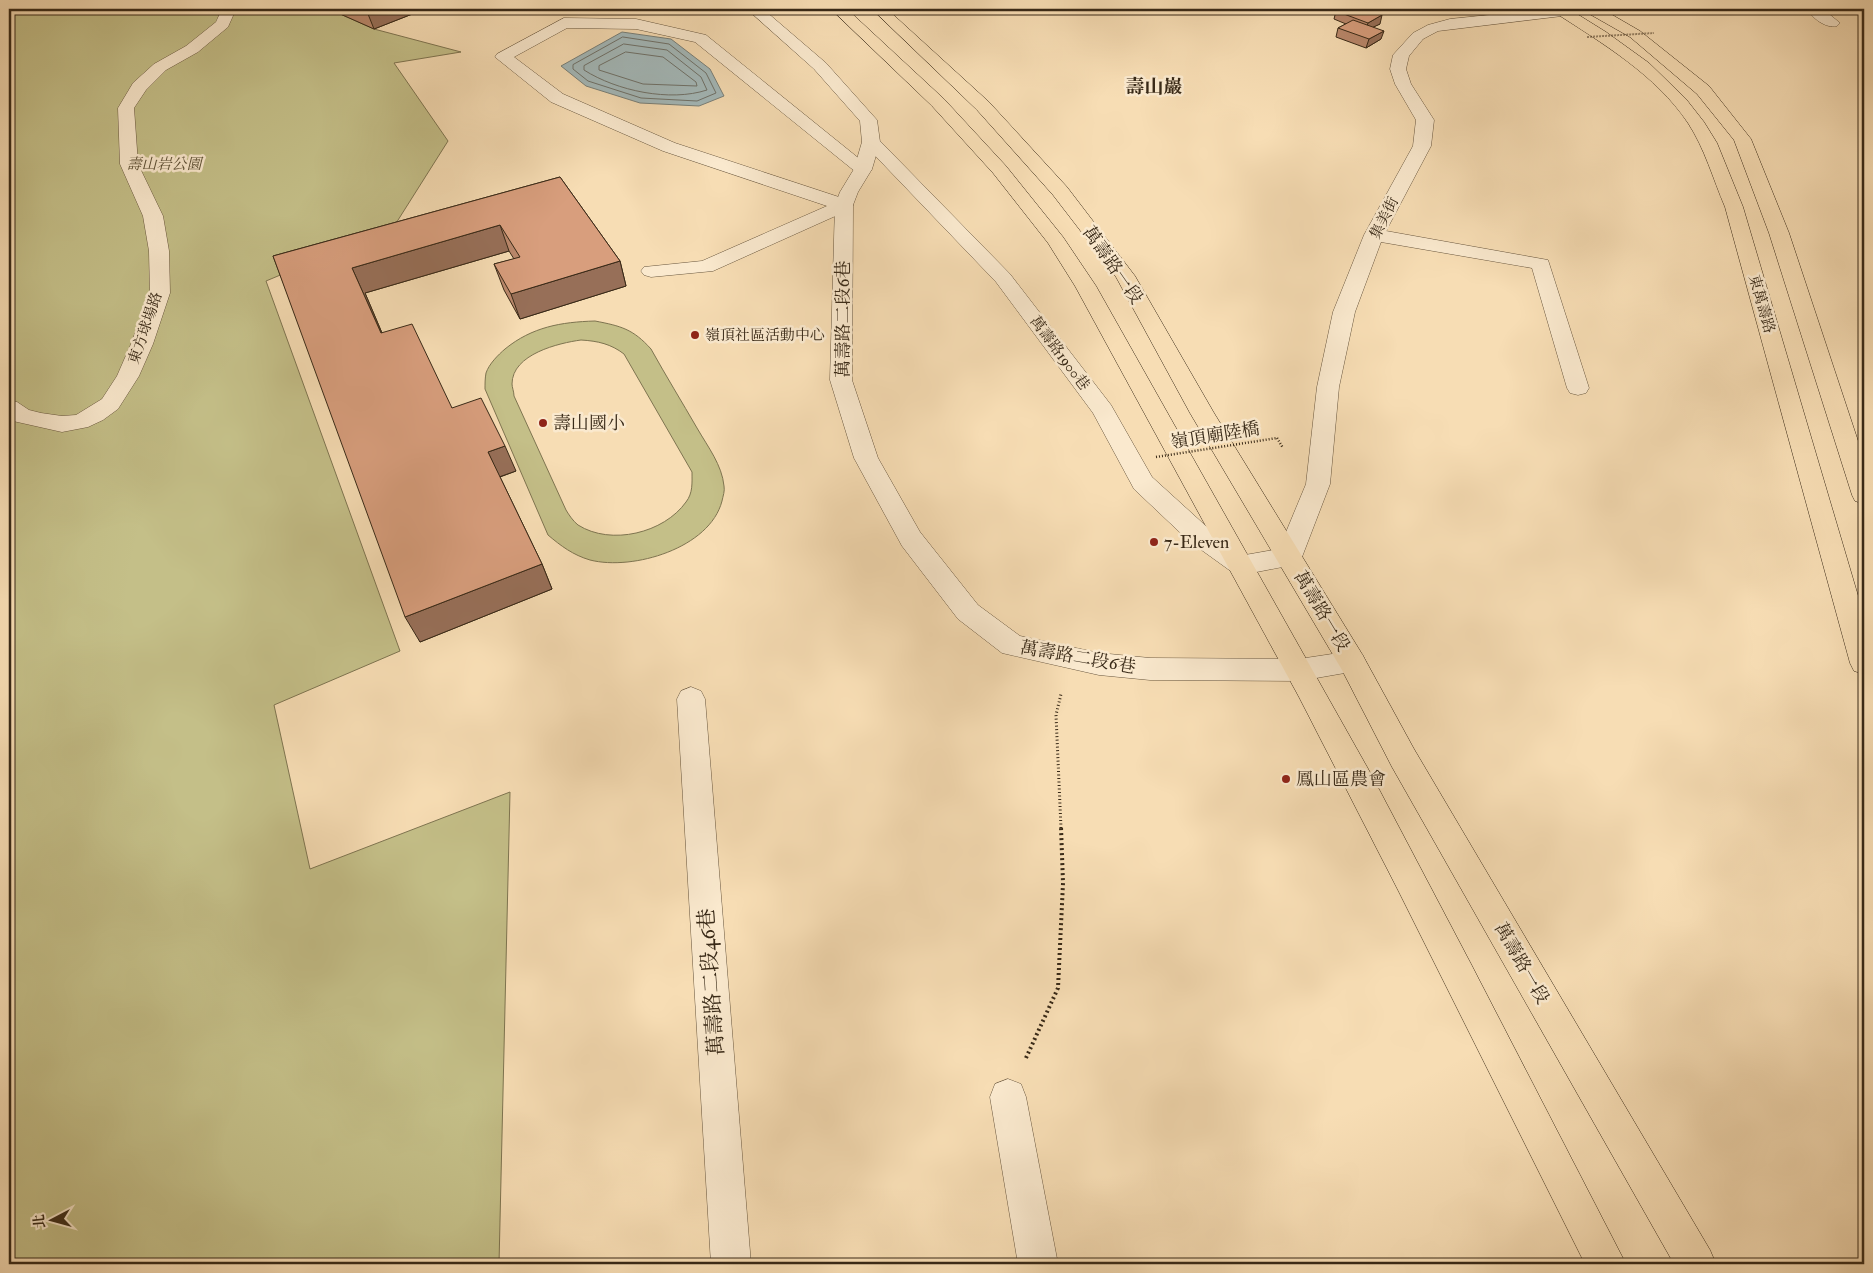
<svg xmlns="http://www.w3.org/2000/svg" width="1873" height="1273" viewBox="0 0 1873 1273" font-family="'IM FELL Double Pica','Noto Serif TC',serif">
  <style>
    .green { fill: #c4bf88; stroke: #7e7450; fill-rule: evenodd }
    .water { fill: #a3b8b9; stroke: #787f78 }
    .lines { fill: none; stroke-linecap: round; stroke-linejoin: round }
    .shore { stroke: #6e7068; stroke-width: 1 }
    .service-casing { stroke: #68563e; stroke-width: 1 }
    .minor-casing { stroke: #68563e; stroke-width: 1 }
    .primary-casing { stroke: #382917; stroke-width: 1 }
    .path-far2 { stroke: #382917; stroke-width: 2.5; stroke-dasharray: 1 2; stroke-linecap: butt }
    .path-far1 { stroke: #382917; stroke-width: 3; stroke-dasharray: 1 2.5; stroke-linecap: butt }
    .path { stroke: #382917; stroke-width: 4; stroke-dasharray: 2 3; stroke-linecap: butt }
    .service { fill: #fae9ce; fill-rule: evenodd }
    .minor { fill: #fae9ce; fill-rule: evenodd }
    .primary { fill: #f7ddb4; fill-rule: evenodd }
    .path-bridge-far1 { stroke: #382917; stroke-width: 2; stroke-dasharray: 0.5 1; stroke-linecap: butt }
    .path-bridge { stroke: #382917; stroke-width: 2.5; stroke-dasharray: 1 2; stroke-linecap: butt }
    .wall { fill: #ba886c; stroke: #382917 }
    .shaded-wall { fill: #976f58; stroke: #382917 }
    .building { fill: #d89e7d; stroke: #382917 }
    .poi-dot { fill: #8f2418; stroke: #fae9ce; stroke-width: 2 }
    .labels { text-anchor: middle; stroke-width: 5; stroke-linejoin: round; paint-order: stroke }
    .far-park-label { font-size: 15px; font-style: italic; fill: #5b4e33; stroke: #fae9ce }
    .far-street-label { font-size: 15px; fill: #382917; stroke: #fae9ce }
    .far-poi-label { font-size: 15px; fill: #382917; stroke: #fae9ce; text-anchor: start }
    .street-label { font-size: 18px; fill: #382917; stroke: #fae9ce }
    .poi-label { font-size: 18px; fill: #382917; stroke: #fae9ce; text-anchor: start }
    .far-district-label { font-size: 19px; font-weight: bold; fill: #382917; stroke: #fae9ce }
    .near-street-label { font-size: 21px; fill: #382917; stroke: #fae9ce }
  </style>
  <rect width="100%" height="100%" fill="#f7ddb4"/>
  <filter id="stains"><feTurbulence type="fractalNoise" baseFrequency=".004" numOctaves="4"/><feColorMatrix values="0 0 0 0 .2 0 0 0 0 .09 0 0 0 0 .02 0 0 0 .5 -.17"/></filter>
  <radialGradient id="worn" r=".72"><stop offset=".6" stop-color="#630" stop-opacity="0"/><stop offset="1" stop-color="#630" stop-opacity=".3"/></radialGradient>
  <g class="green">
    <path d="M9,9H329L374,29L461,52L394,63L448,141L393,228L266,281L400,651L274,705L310,869L510,792L499,1264H9Z"/>
    <path d="M595,321C621,326 633,329 651,349C666,376 682,402 697,428C708,447 722,465 724,486C725,491 723,496 722,501C710,548 633,571 590,560C573,555 561,546 548,535L485,389C485,384 485,378 486,373C489,364 498,355 505,349C532,327 561,322 595,321ZM581,340C598,341 611,344 624,354L692,472C692,483 693,493 686,502C664,533 611,546 578,525C573,521 569,515 566,510L514,396C514,392 512,387 512,384C512,354 559,343 581,340Z"/>
  </g>
  <path class="water" d="M622,32L671,39L710,69L724,96L699,106L640,103L586,86L561,66Z"/>
  <g class="lines">
    <g class="shore">
      <path d="M623,37L669,44L706,73L716,93L697,101L641,98L588,81L573,69V65Z"/>
      <path d="M624,44L667,50L701,77L707,90C670,102 617,91 584,70V66Z"/>
      <path d="M626,52L663,57L696,82L697,86L643,84L599,70V66Z"/>
    </g>
    <defs>
      <g id="service">
        <path d="M1548,9H1594L1592,12L1587,13L1438,31L1423,39L1409,56L1406,69L1411,84L1434,120L1431,146L1386,231L1548,260L1589,388L1586,393L1578,395L1570,393L1567,388L1532,268L1381,242L1355,312L1339,387L1330,484L1302,557L1298,564L1241,575L1232,572L1189,541L1134,489L1093,413L996,282L862,142L865,138L871,137L877,138L1010,274L1111,405L1152,477L1207,527L1245,555L1279,549L1306,484L1317,387L1333,312L1364,235L1413,146L1416,120L1395,84L1390,69L1393,55L1413,33L1428,25L1450,19Z"/>
        <path d="M1807,9H1823L1840,23L1837,26C1826,29 1812,18 1807,9Z"/>
        <path d="M564,18L636,19L706,35L872,169L869,173L863,174L857,173L695,42L636,29L567,28L514,57L563,94L675,143L851,201L853,205L851,209L713,271L651,277L644,275L641,271L644,267L702,261L827,206L663,151L551,102L495,57L497,54Z"/>
        <path d="M691,687L701,691L705,699L751,1264H711L677,699L681,691Z"/>
        <path d="M1008,1079L1021,1084L1026,1097L1058,1264H1018L990,1097L995,1084Z"/>
      </g>
      <g id="minor">
        <path d="M222,9H236L228,27L198,52L166,70L146,90L134,108L138,164L163,216L169,251L170,293L153,344L139,376L118,409L103,420L88,427L62,432L13,421L9,418V400L17,402L29,410L41,413L62,416L76,415L102,399L117,376L131,344L150,293L149,251L143,216L120,164L118,108L133,83L154,64L186,46L216,22Z"/>
        <path d="M747,9H763L826,63L877,120L880,142L872,169L858,192L853,205L852,380L878,458L920,532L978,605L1020,636L1099,653L1150,658L1299,659L1352,651L1362,654L1366,662L1362,670L1299,681L1150,680L1099,675L1002,653L958,619L902,546L854,458L830,380L835,205L840,192L854,169L862,142L860,121L814,69Z"/>
      </g>
      <g id="primary">
        <path d="M831,9H847L944,99L1006,166L1063,237L1096,286L1371,774L1471,964L1626,1264H1585L1398,890L1299,697L1075,286L1048,243L993,173L932,106Z"/>
        <path d="M872,9H887L989,102L1067,187L1135,276L1214,413L1362,654L1414,749L1710,1250L1716,1264H1674L1392,767L1342,670L1190,413L1116,277L1053,195L977,110Z"/>
        <path d="M1552,9H1569L1606,32L1649,63L1686,99L1704,122L1717,143L1743,207L1864,616V674L1854,671L1850,663L1725,207C1713,179 1705,149 1688,123C1656,75 1602,43 1554,12Z"/>
        <path d="M1584,9H1602L1640,31L1709,86L1751,139L1789,233L1864,459V504L1855,501L1852,495L1769,233L1734,140L1697,94L1630,37L1586,12Z"/>
      </g>
    </defs>
    <use href="#service" class="service-casing"/>
    <use href="#minor" class="minor-casing"/>
    <use href="#primary" class="primary-casing"/>
    <path class="path-far2" d="M1277,438L1283,448"/>
    <path class="path-far1" d="M1061,828L1056,715L1061,694"/>
    <path class="path" d="M1026,1058L1058,988L1063,883L1061,827"/>
    <use href="#service" class="service"/>
    <use href="#minor" class="minor"/>
    <use href="#primary" class="primary"/>
    <path class="path-bridge-far1" d="M1587,37L1654,33"/>
    <path class="path-bridge" d="M1156,457L1277,438"/>
  </g>
  <g class="wall">
    <path d="M329,9H425L374,29Z"/>
    <path d="M1222,9H1288L1287,13Z"/>
    <path d="M1441,9H1465L1449,13Z"/>
    <path d="M1336,11L1380,24L1373,27L1381,39L1366,48L1336,37L1338,28L1346,24L1334,19Z"/>
    <path d="M560,177L620,261L626,286L520,319L504,290L494,264L514,259L509,251L365,293L382,333L452,408L516,471L500,477L542,564L552,589L420,642L273,256Z"/>
  </g>
  <g class="shaded-wall">
    <path d="M366,9H425L374,29Z"/>
    <path d="M1450,9H1465L1449,13Z"/>
    <path d="M1382,15L1380,24L1365,31L1368,23Z"/>
    <path d="M1384,31L1381,39L1366,48L1369,39Z"/>
    <path d="M500,225L509,251L365,293L393,359L381,333L352,268Z"/>
    <path d="M620,261L626,286L520,319L511,294Z"/>
    <path d="M505,446L516,471L499,477L488,452Z"/>
    <path d="M542,564L552,589L420,642L405,617Z"/>
  </g>
  <g class="building">
    <path d="M1340,9H1365L1382,15L1368,23L1336,11Z"/>
    <path d="M1353,20L1384,31L1369,39L1338,28Z"/>
    <path d="M560,177L620,261L511,294L494,264L520,257L500,225L352,268L381,333L412,324L452,408L481,398L505,446L488,452L542,564L405,617L273,256Z"/>
  </g>
  <g class="poi-dot">
    <circle cx="695" cy="335" r="5"/>
    <circle cx="543" cy="423" r="5"/>
    <circle cx="1154" cy="542" r="5"/>
    <circle cx="1286" cy="779" r="5"/>
  </g>
  <g class="labels">
    <g class="far-park-label">
      <text x="164" y="169">壽山岩公園</text>
    </g>
    <g class="far-street-label">
      <text transform="translate(1384 218) rotate(-63)" y="5">集美街</text>
      <text transform="translate(1762 304) rotate(74)" y="5">東萬壽路</text>
      <text transform="translate(145 328) rotate(-71)" y="5">東方球場路</text>
      <text transform="translate(1060 353) rotate(53)" y="5">萬壽路1900巷</text>
    </g>
    <g class="far-poi-label">
      <text x="705" y="340">嶺頂社區活動中心</text>
    </g>
    <g class="street-label">
      <text transform="translate(1113 265) rotate(55)" y="6">萬壽路一段</text>
      <text transform="translate(843 319) rotate(-90)" y="6">萬壽路二段6巷</text>
      <text transform="translate(1215 435) rotate(-9)" y="6">嶺頂廟陸橋</text>
      <text transform="translate(1322 611) rotate(59)" y="6">萬壽路一段</text>
      <text transform="translate(1078 657) rotate(10)" y="6">萬壽路二段6巷</text>
      <text transform="translate(1522 963) rotate(60)" y="6">萬壽路一段</text>
    </g>
    <g class="poi-label">
      <text x="553" y="429">壽山國小</text>
      <text x="1164" y="548">7-Eleven</text>
      <text x="1296" y="785">鳳山區農會</text>
    </g>
    <g class="far-district-label">
      <text x="1154" y="93">壽山巖</text>
    </g>
    <g class="near-street-label">
      <text transform="translate(711 982) rotate(-94)" y="7">萬壽路二段46巷</text>
    </g>
  </g>
  <rect width="1873" height="1273" fill="none" stroke="#f7ddb4" stroke-width="30"/>
  <rect x="10" y="10" width="1853" height="1253" fill="none" stroke="#382917" stroke-width="2.5"/>
  <rect x="15" y="15" width="1843" height="1243" fill="none" stroke="#382917"/>
  <g transform="translate(52 1220) rotate(264)" stroke="#fae9ce" stroke-width="4" paint-order="stroke">
  <path d="M0-4L9 19L0 12L-9 19Z" fill="#382917"/>
  <text y="-8" font-size="14" font-weight="bold" text-anchor="middle" fill="#382917">北</text>
  </g>
  <rect width="100%" height="100%" filter="url(#stains)"/>
  <rect width="100%" height="100%" fill="url(#worn)"/>
</svg>
